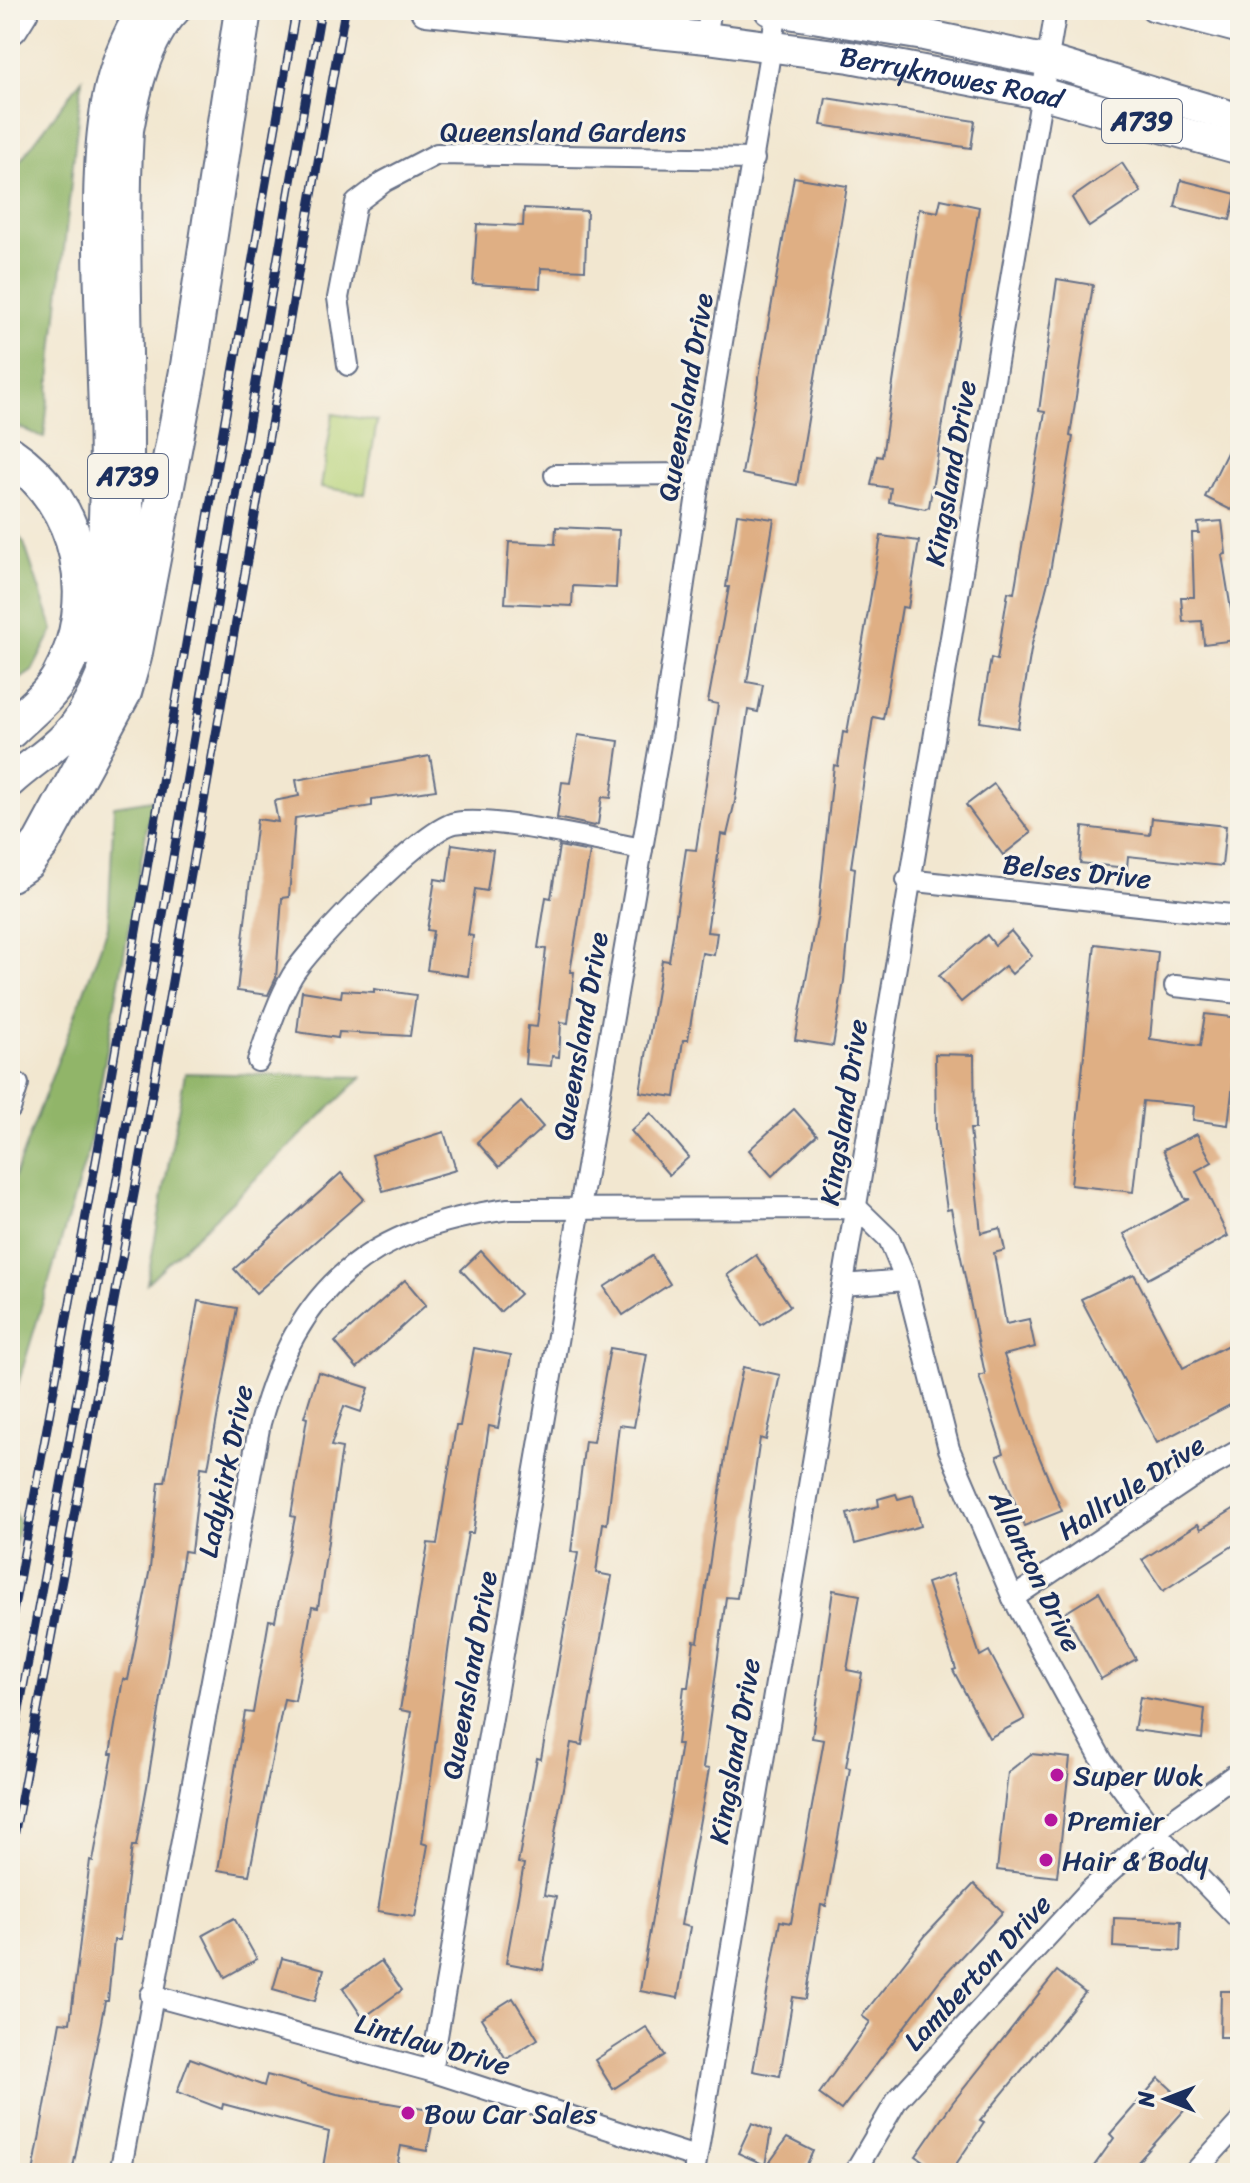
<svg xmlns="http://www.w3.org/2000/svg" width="1250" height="2183" viewBox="0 0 1250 2183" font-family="Sriracha,sans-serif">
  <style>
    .green { fill: #b7d379; stroke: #69816c; stroke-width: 2 }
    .forest { fill: #91b569; stroke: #567264; stroke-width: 2 }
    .building { fill: #dfaf84 }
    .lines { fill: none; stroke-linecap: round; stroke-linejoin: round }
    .street-casing { stroke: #666f86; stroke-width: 24 }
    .primary-casing { stroke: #666f86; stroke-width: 34 }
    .highway-casing { stroke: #666f86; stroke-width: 40 }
    .street { stroke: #fff; stroke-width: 20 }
    .primary { stroke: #fff; stroke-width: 30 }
    .highway { stroke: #fff; stroke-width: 36 }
    .rail-casing { stroke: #1b2f5e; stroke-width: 9 }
    .rail { stroke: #f7f3e8; stroke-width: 6; stroke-dasharray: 18; stroke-linecap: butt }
    .poi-dot { fill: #b5179e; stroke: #f7f3e8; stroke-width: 3 }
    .labels { text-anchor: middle; stroke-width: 6; stroke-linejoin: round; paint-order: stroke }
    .shield { fill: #f7f3e8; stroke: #5d6a87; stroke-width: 2 }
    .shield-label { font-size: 26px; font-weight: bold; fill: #1b2f5e }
    .street-label { font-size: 28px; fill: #1b2f5e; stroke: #f7f3e8 }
    .poi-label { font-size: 28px; fill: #1b2f5e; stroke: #f7f3e8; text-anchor: start }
  </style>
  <rect width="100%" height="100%" fill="#f7f3e8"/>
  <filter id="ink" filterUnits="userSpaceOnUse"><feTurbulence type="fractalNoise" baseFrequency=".0125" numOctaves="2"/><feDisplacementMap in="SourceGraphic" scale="16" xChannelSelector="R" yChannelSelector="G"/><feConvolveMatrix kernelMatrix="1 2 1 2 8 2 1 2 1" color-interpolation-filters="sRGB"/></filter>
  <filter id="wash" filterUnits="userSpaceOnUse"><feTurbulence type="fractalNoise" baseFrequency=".006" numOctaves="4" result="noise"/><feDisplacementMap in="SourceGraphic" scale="32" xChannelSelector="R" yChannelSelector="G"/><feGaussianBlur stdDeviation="1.8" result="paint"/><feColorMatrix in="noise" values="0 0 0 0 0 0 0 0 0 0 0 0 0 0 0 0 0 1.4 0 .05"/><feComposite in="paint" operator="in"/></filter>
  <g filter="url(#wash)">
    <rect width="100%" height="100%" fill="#f2e7d0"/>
    <path class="green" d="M333,414L377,421L365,494L321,487Z"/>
    <g class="forest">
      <path d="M82,79L44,438L10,423V174Z"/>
      <path d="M10,525L24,543L53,630L32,671L10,686Z"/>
      <path d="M152,800L89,1148L10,1411V1188L108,927L114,806Z"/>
      <path d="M185,1073L362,1077L147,1283Z"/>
      <path d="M11,1505L19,1523L10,1571V1507Z"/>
    </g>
    <g id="blocks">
      <g class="building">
        <path d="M826,98L975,121L971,148L821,125Z"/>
        <path d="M1122,163L1141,192L1089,227L1072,198Z"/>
        <path d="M794,177L847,186L797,485L742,474Z"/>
        <path d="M1181,180L1236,194L1230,220L1175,207Z"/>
        <path d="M941,199L979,207L929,507L925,509L889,502L891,488L871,485L877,456L882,457L919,209L938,212Z"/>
        <path d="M524,208L587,211L585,270L541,268L540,288L473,284L477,224L523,226Z"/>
        <path d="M1057,279L1093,285L1070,436L1073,437L1049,578L1032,644L1018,728L980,722L991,658L997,660L1008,592L1014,593L1045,412L1039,411Z"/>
        <path d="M1240,426V495L1231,510L1205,497Z"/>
        <path d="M737,514L774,519L747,682L763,685L758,712L748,710L735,801L727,835L721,834L707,932L717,933L714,955L702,953L688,1040H683L675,1097L640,1092L662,960L669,961L686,849L696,850L718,704L708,702L729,587H726Z"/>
        <path d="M1222,521L1226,554L1222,555L1236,640L1204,644L1202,621L1183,622L1181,597H1194L1192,533H1199L1198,523Z"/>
        <path d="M556,527L619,530L616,588L573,586L572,606L505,603L509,542L555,544Z"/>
        <path d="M881,536L919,541L908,608L902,607L883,719L873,717L851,867L855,868L844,981L833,1046L795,1040L818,914L834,765L838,766L843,732L847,733Z"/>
        <path d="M578,735L619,741L611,798L602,797L598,824L594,826L557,818L562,782L570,783Z"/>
        <path d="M430,756L436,790L372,799V806L295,818L289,897L282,898L276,978L268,995L237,991L257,819L278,822L274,801L299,796L296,780Z"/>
        <path d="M994,784L1031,833L1003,855L966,805Z"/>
        <path d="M1152,818L1226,826L1222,866L1128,856L1127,868L1080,863L1083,827L1150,835Z"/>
        <path d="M452,844L493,850L487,891L475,889L468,935L473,936L468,976L427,970L433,931L427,930L435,879L447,881Z"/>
        <path d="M559,846L590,852L570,972H574L568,1023L561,1022L559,1057L552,1056L551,1066L525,1064L528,1026L537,1027L546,949L538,948L546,897L551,898Z"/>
        <path d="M1011,931L1032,956L1012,974L1005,966L961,1002L939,976L987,935L995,945Z"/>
        <path d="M1095,944L1158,952L1150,1039L1200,1046L1205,1014L1239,1018L1234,1061L1240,1062V1083L1233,1084L1228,1125L1193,1120L1194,1106L1143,1101L1133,1192L1071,1185Z"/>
        <path d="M374,989L416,995L410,1036L339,1032L338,1038L297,1032L302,991L341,997L342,990L374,992Z"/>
        <path d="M935,1054L974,1055L975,1129H970L981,1233L1000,1228L1005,1250L994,1253L1006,1324L1029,1319L1035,1347L1004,1355L1033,1442L1062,1511L1024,1526L997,1456L1004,1453L979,1376L985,1374L951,1209L947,1210L936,1130Z"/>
        <path d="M521,1102L543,1127L499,1167L477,1142Z"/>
        <path d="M794,1109L817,1135L772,1176L749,1150Z"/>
        <path d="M651,1113L689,1157L669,1175L631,1131Z"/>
        <path d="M444,1132L456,1170L383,1191L372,1155Z"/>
        <path d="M1197,1134L1212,1162L1196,1171L1228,1236L1148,1279L1124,1234L1190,1199H1185L1163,1150Z"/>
        <path d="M341,1173L364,1199L256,1293L234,1269Z"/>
        <path d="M481,1251L520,1294L500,1312L461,1270Z"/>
        <path d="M756,1255L790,1306L761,1325L727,1275Z"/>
        <path d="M652,1256L670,1284L623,1315L604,1287Z"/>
        <path d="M1134,1274L1183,1368L1240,1339V1400L1157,1443L1081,1299Z"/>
        <path d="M405,1280L426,1305L357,1368L335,1342Z"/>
        <path d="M198,1301L237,1308L208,1468L201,1467L191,1552L184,1551L148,1781L136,1846H132L120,1940H114L108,2001H105L72,2173H33L60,2022L70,2023L90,1860L93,1861L113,1754H110L123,1679L128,1680L150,1568L159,1482H165Z"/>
        <path d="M474,1348L511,1355L498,1428L489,1426L473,1533H468L449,1644L422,1843L428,1845L415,1917L378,1911L411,1712L400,1710L416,1616L428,1543L437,1544L456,1426H460Z"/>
        <path d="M610,1348L647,1354L634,1427L619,1425L607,1524L603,1523L596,1573L612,1576L582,1745L571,1743L544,1895L556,1897L543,1970L506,1963L524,1864L518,1863L537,1758L541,1759L578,1553L571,1552L585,1441L593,1442Z"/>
        <path d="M743,1367L780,1375L766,1440L760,1438L737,1598L726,1597L703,1768L709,1769L681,1925L690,1927L678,1998L640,1991L681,1744H677L684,1687H688L694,1641L698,1642L728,1437Z"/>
        <path d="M318,1372L369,1388L361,1412L344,1406L331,1446L342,1448L318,1608L312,1607L295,1701L284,1699L249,1875L218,1870L245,1712L253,1713L269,1620L275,1621L295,1517L291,1516L307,1418L304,1417Z"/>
        <path d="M896,1494L898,1499L913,1495L921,1526L855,1544L847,1514L879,1506L878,1499Z"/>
        <path d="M1240,1505V1541L1163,1591L1142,1560L1198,1524L1201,1529Z"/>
        <path d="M953,1574L980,1656L989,1651L1025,1719L989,1738L953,1670L956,1669L927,1583Z"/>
        <path d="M833,1590L860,1595L847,1670L862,1673L846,1767L850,1768L826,1906L821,1905L806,1999L793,1997L780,2076L753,2071L780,1921L791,1923L824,1740L812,1738Z"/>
        <path d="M1099,1592L1136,1659L1101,1679L1065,1613Z"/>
        <path d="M1140,1697L1205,1709L1202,1739L1134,1730Z"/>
        <path d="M1031,1754L1070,1758L1057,1877L997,1870L1008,1772Z"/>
        <path d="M974,1884L1003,1912L943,1976L841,2110L819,2094L870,2022L862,2016L926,1935Z"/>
        <path d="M234,1918L257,1959L225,1977L203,1935Z"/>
        <path d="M1114,1918L1181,1921L1180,1951L1113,1947Z"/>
        <path d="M282,1958L324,1969L315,2001L273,1989Z"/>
        <path d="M381,1961L402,1990L363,2018L343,1988Z"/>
        <path d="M1057,1971L1085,1993L980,2121L984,2123L950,2173H940L916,2156L953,2102Z"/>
        <path d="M1221,1991H1240V2037H1220Z"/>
        <path d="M513,1998L538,2039L506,2059L481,2018Z"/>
        <path d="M646,2027L665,2055L613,2089L595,2060Z"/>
        <path d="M190,2058L264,2086L267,2075L337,2094L435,2111L427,2151L401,2146L396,2173H322L329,2132L223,2104L222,2109L177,2092Z"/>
        <path d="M1159,2078L1189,2105L1128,2173H1089L1114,2138L1110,2134Z"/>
        <path d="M752,2123L771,2131L765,2165L738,2153Z"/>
        <path d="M787,2138L813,2151L803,2173H783L767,2166Z"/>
      </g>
    </g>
  </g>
  <g filter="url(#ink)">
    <use href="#blocks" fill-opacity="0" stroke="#666f86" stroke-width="2"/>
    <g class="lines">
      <defs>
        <g id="street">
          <path d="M1152,10L1240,33"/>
          <path d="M707,38L710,10"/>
          <path d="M348,365L338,298L356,203L385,181L437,154L754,159"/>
          <path d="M555,475L700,474"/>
          <path d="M907,880L1240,916"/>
          <path d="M1175,986L1240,993"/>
          <path d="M258,1061C268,1032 277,1002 292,976C310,946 423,829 455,823C496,816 597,841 642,849"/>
          <path d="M10,1109L18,1084"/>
          <path d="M843,1285L906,1280"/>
          <path d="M1013,1598L1197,1474L1240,1450"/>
          <path d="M151,1995L431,2071L695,2157"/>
          <path d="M431,2071L661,739L700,474L777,11"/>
          <path d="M120,2173L260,1423C298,1285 369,1228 508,1209L857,1208L889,1239L906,1280L949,1449L1013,1598L1103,1762L1155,1832L1240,1920"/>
          <path d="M694,2173L1056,10"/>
          <path d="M854,2173L897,2100L1088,1892L1155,1832L1240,1771"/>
          <path d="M1194,2173L1240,2122"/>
        </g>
        <g id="primary">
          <path id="s1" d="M426,10L707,38L850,57L1044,94L1240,149"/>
          <path d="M770,10L924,35L1048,61L1240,119"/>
          <path d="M87,650C102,607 102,564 104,518C108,413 97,308 99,202C100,135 105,68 143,10"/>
          <path d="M10,782C35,759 62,746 81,716C133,632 128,535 128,440C128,337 122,233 128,130C135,90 146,40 175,10"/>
        </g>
        <g id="highway">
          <path d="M10,26L20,10"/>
          <path d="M10,455C82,503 102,601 60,677C48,698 27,713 10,730"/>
          <path d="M10,873L26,862L41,843L123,692L133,657L189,366L243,10"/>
        </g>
      </defs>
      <use href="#street" class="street-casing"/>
      <use href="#primary" class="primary-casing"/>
      <use href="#highway" class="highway-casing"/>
      <use href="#street" class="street"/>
      <use href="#primary" class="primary"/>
      <use href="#highway" class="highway"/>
      <defs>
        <g id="rail">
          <path d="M10,1629L100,1139L296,10"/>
          <path d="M10,1759L102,1264L321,10"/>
          <path d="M10,1858L135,1189L345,10"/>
        </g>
      </defs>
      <use href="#rail" class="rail-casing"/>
      <use href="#rail" class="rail"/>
    </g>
  </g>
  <g class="poi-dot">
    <circle cx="1057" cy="1775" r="8"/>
    <circle cx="1051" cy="1820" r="8"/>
    <circle cx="1046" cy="1860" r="8"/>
    <circle cx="408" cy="2113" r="8"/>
  </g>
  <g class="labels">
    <g class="shield">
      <rect x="1102" y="99" width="80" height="44" rx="6"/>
      <rect x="88" y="454" width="80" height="44" rx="6"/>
    </g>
    <g class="shield-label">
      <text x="1142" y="130">A739</text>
      <text x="128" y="485">A739</text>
    </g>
    <g class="street-label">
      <text dy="10" stroke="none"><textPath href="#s1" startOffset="530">Berryknowes Road</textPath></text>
      <text x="563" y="141">Queensland Gardens</text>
      <text transform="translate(685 397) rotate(-80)" y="10">Queensland Drive</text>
      <text transform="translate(950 473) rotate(-80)" y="10">Kingsland Drive</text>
      <text transform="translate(1077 871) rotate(6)" y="10">Belses Drive</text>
      <text transform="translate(580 1036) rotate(-80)" y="10">Queensland Drive</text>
      <text transform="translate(843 1112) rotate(-81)" y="10">Kingsland Drive</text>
      <text transform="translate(225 1471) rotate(-78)" y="10">Ladykirk Drive</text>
      <text transform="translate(1131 1487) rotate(-33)" y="10">Hallrule Drive</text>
      <text transform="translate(1036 1571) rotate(64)" y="10">Allanton Drive</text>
      <text transform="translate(469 1675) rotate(-80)" y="10">Queensland Drive</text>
      <text transform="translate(734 1751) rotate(-80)" y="10">Kingsland Drive</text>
      <text transform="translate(977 1972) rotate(-47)" y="10">Lamberton Drive</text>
      <text transform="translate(433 2044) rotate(16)" y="10">Lintlaw Drive</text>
    </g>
    <g class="poi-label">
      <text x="1073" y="1785">Super Wok</text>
      <text x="1067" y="1830">Premier</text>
      <text x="1062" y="1870">Hair &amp; Body</text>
      <text x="424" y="2123">Bow Car Sales</text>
    </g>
  </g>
  <rect width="1250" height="2183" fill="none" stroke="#f7f3e8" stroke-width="40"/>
  <g transform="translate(1166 2099) rotate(270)" stroke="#f7f3e8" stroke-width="6" paint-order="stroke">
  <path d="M0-6L14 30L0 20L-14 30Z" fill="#1b2f5e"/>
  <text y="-12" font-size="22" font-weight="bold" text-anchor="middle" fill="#1b2f5e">N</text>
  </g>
</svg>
